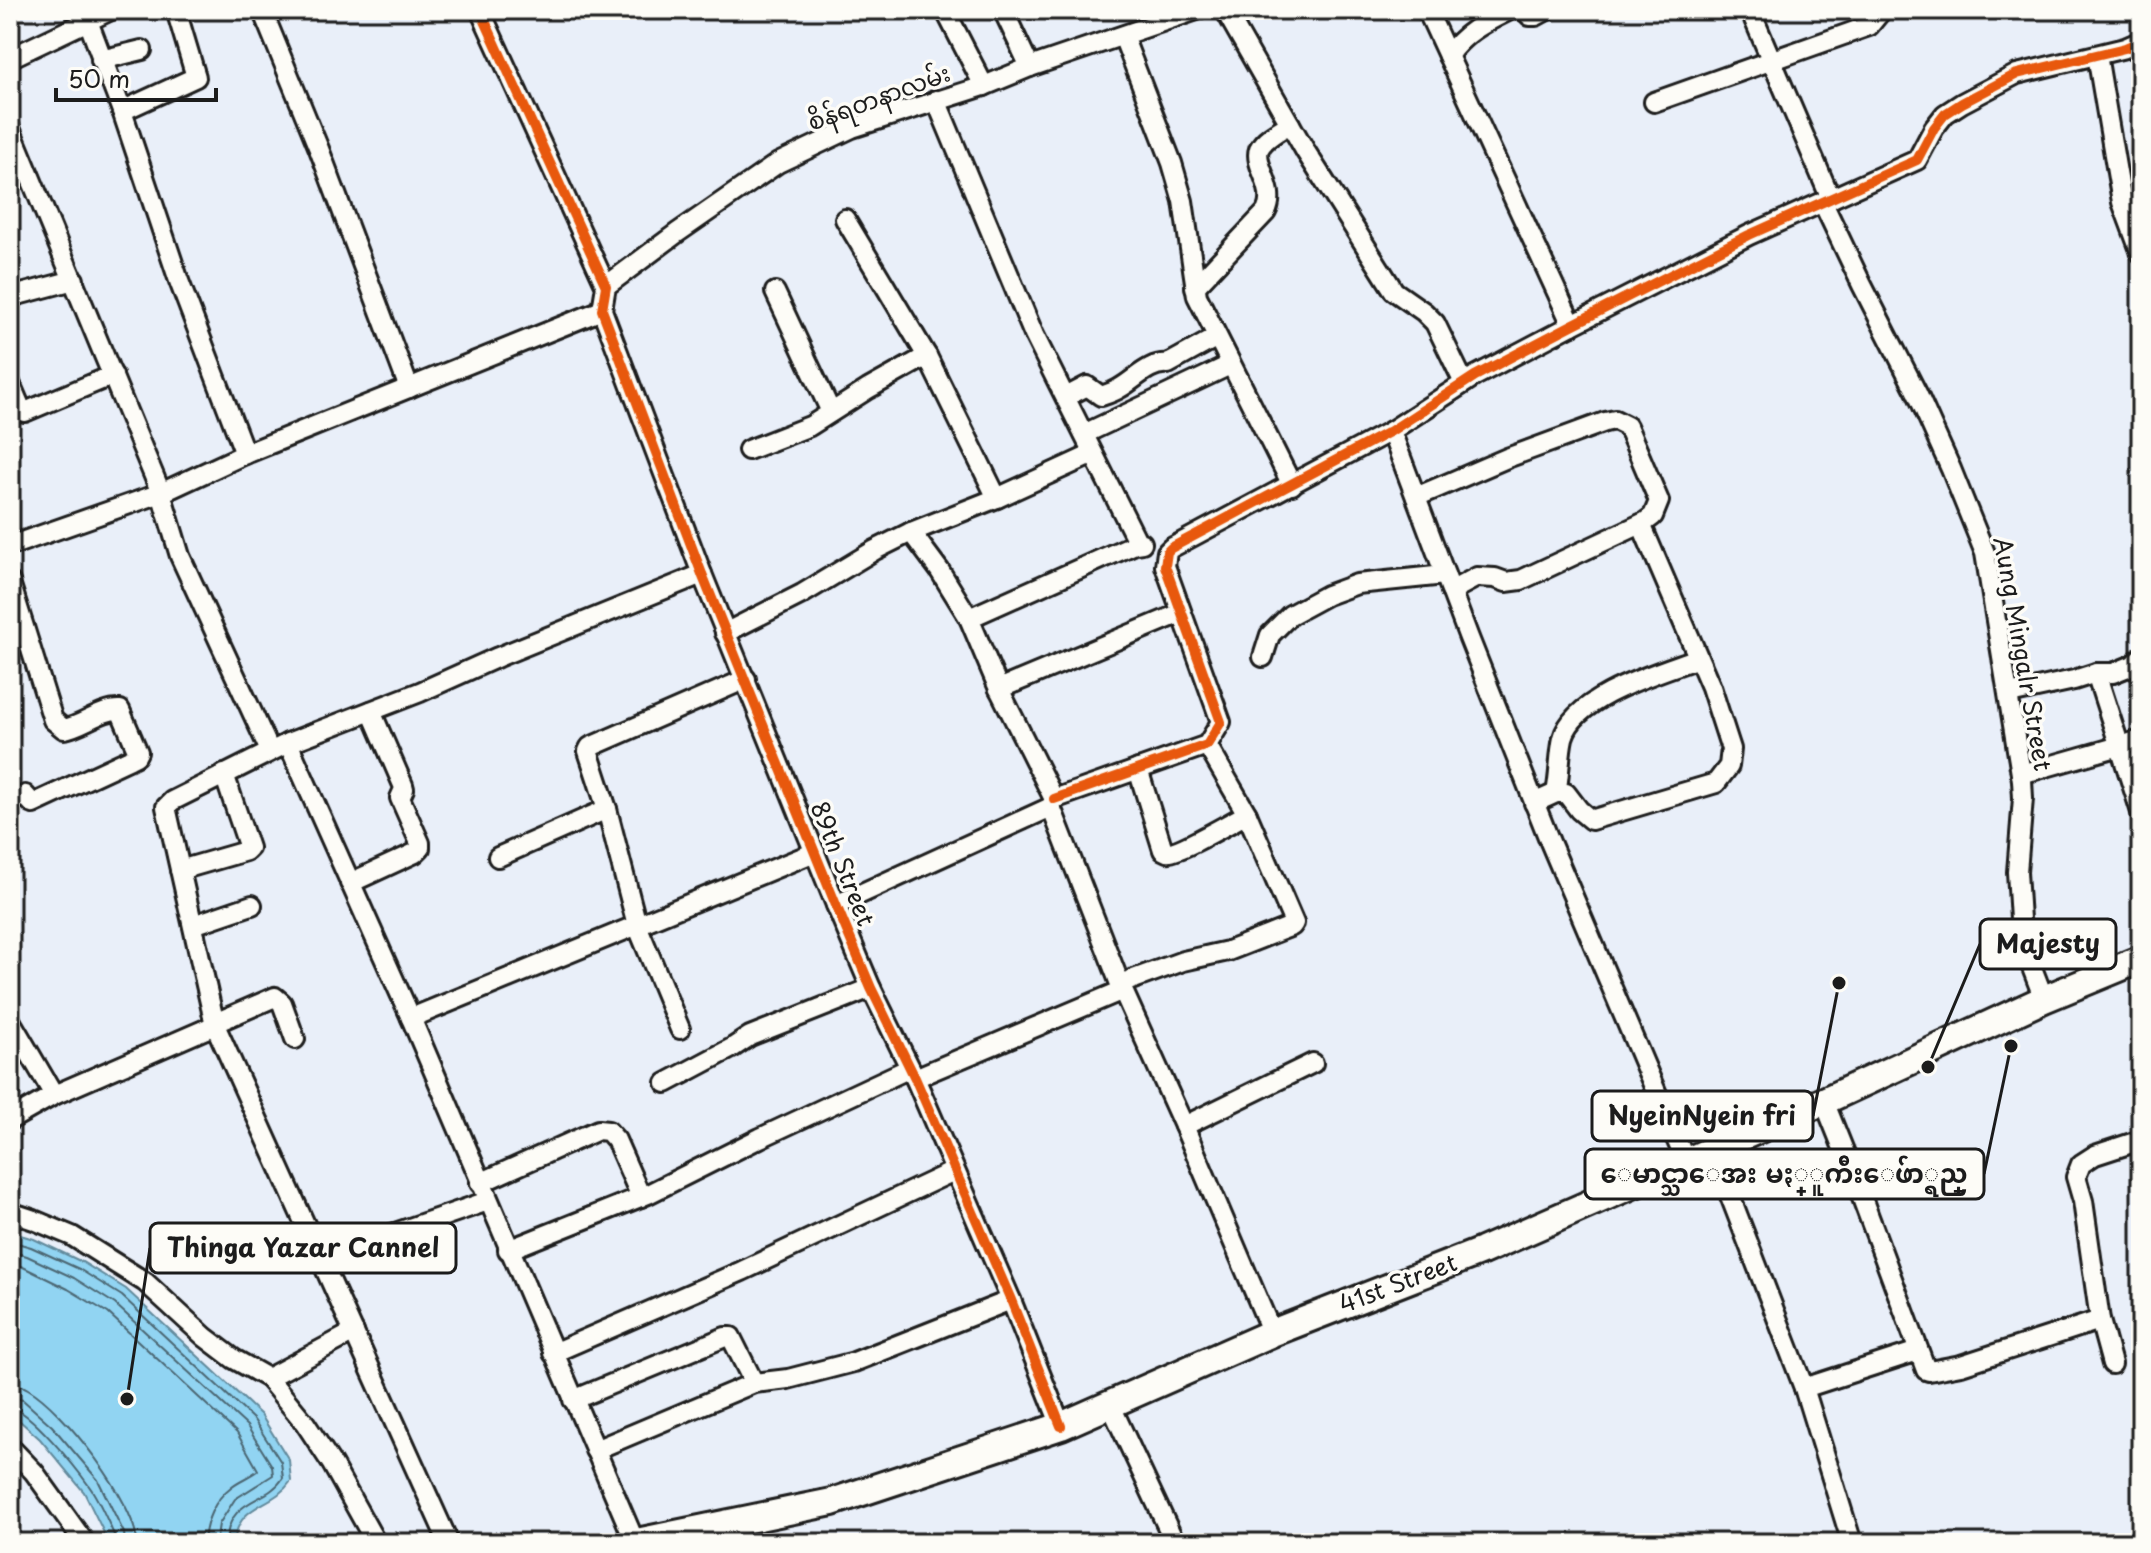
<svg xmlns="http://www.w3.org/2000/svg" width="2151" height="1553" viewBox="0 0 2151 1553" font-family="'Playpen Sans','Noto Sans Myanmar',sans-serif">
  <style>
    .water { fill: #91d4f2; stroke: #628a9c; stroke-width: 2 }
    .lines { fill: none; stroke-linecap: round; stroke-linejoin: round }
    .shore { stroke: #4b6672; stroke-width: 2 }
    .minor-casing { stroke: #1c1c1c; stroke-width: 24 }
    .secondary-casing { stroke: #1c1c1c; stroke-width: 32 }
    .minor { stroke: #fdfcf7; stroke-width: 18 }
    .secondary { stroke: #fdfcf7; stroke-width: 26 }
    .cycleway-casing { stroke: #fdfcf7; stroke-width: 15 }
    .cycleway { stroke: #e8590c; stroke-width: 10 }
    .labels { text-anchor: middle; stroke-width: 7; stroke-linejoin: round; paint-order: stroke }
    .street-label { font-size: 24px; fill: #1c1c1c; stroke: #fdfcf7 }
    .leader { fill: none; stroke: #1c1c1c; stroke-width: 3 }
    .callout-dot { fill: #1c1c1c; stroke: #fdfcf7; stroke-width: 3 }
    .callout { fill: #fdfcf7; stroke: #1c1c1c; stroke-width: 3 }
    .callout-label { font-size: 26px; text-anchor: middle; font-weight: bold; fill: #1c1c1c }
  </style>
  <rect width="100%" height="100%" fill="#e9eff9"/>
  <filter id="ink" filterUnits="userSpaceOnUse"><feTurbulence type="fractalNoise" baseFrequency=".0125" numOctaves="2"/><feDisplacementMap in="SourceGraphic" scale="16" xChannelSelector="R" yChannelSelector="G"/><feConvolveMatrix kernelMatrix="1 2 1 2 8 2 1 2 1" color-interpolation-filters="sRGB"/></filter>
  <g filter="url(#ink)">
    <path class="water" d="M10,1232L34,1239L82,1262L126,1289L261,1415L289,1460L291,1481C272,1509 239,1501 234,1543H109L84,1492L40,1439L10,1412Z"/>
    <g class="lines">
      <g class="shore">
        <path d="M10,1241L31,1247L79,1269L122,1296L254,1420L281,1462L283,1478C266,1505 229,1496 226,1543"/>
        <path d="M10,1251L27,1256L74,1278L115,1304L247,1426L272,1466L273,1475L235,1499L219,1524L216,1543"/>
        <path d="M10,1263L23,1267L68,1289L108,1313L237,1433L258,1470C250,1477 239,1480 231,1487C214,1500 205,1522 204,1543"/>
        <path d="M10,1385C17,1385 22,1385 28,1389C63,1409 136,1502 137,1543"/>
        <path d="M10,1397L23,1400L52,1426L98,1480L124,1533L125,1543"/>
        <path d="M10,1407C29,1409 77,1469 89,1486C100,1501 107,1520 115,1537V1543"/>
      </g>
      <defs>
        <g id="minor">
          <path d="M262,10L319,149L409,388"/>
          <path d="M480,10L606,286L602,310L702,574L836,905L871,988L915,1078L1011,1300L1061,1426"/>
          <path d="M945,10L984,86"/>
          <path d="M1003,10L1030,67"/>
          <path d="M1225,10L1306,152L1394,291L1424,312L1435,323L1464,383"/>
          <path d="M1427,10L1572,325"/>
          <path d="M1524,10L1530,16H1536L1547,10"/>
          <path d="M1750,10L1831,199"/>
          <path d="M88,21L122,111L179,281L245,454"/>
          <path d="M1123,36L1172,163L1183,201L1197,296L1292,485"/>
          <path d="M2097,55L2122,202L2141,253"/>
          <path d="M1448,56C1463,33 1486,22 1510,10"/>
          <path d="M10,58L111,10"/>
          <path d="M101,60L142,50"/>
          <path d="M936,100L1034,335L1137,541L1142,543L1135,544L969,618"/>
          <path d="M1654,102L1869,26L1882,10"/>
          <path d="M122,111L196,77L176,10"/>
          <path d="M10,128L161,493L180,556L270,751"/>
          <path d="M1823,203L1862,285L1917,393L1951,469L1985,553L2022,780L2023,798L2017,872L2021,935L2024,947L2044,999"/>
          <path d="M845,219L927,356L997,498"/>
          <path d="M606,286L677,233L778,163L852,128L984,86L1030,67L1197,10"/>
          <path d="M1195,287L1266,212C1278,188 1253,166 1259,149C1264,138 1280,130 1290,124"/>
          <path d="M775,292L831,412"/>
          <path d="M10,297L74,280"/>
          <path d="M10,383L22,411L25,412L113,375"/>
          <path d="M1066,397L1087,386L1101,396C1107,394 1114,392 1120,388C1136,379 1149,362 1168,364L1217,337"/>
          <path d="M1391,431L1469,638L1550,842L1686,1162"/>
          <path d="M1084,434L1230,365"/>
          <path d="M748,450L810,426L868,389L927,356"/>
          <path d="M1416,497L1507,458L1605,422L1615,420L1627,426L1659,501L1653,516L1645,522L1521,580L1506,582L1495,578L1477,577L1451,591"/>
          <path d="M911,532L940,571L969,618L999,689L1054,799L1051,807L1120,984L1184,1126L1272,1333"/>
          <path d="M10,546L161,493L245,454L602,310"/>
          <path d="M10,582L53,720L64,729C83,726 101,709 120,710L138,752L136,756L130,759L33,804L25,795L10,802"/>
          <path d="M725,633L802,594L875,550L911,532L997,498L1093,454"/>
          <path d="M1263,657L1270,635L1290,615L1327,595L1357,584L1445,575"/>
          <path d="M2096,673L2141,812"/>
          <path d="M999,689L1181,613"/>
          <path d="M2009,694L2074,680L2096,673H2113L2133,665L2141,657"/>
          <path d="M288,743L411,1018L635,1542"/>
          <path d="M1138,769L1163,850C1165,851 1167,853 1169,852C1181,852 1233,821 1247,814"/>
          <path d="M2021,774L2141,740"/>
          <path d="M1556,793C1560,775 1559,756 1563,738C1574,696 1661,672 1698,658"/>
          <path d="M1054,799L1207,745L1221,722L1165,566L1167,552L1171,548L1391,431L1475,376L1572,325L1749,235L1917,160L1934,128L1945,114L1962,103L2017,74L2125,48L2141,41"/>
          <path d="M1534,803L1556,793H1566L1579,810L1591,820L1716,783L1729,766L1731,749L1711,687L1641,524"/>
          <path d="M498,857L607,809"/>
          <path d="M180,870L246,851L249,848L224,774"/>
          <path d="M350,883L415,853L420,848V843L400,798L404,789L403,785L371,711"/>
          <path d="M836,905L1051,807"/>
          <path d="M193,925L252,905"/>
          <path d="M1120,984L1183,961L1228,951L1292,926L1294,923L1247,814L1207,745"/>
          <path d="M411,1018L815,852"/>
          <path d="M10,1020L54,1095L215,1025"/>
          <path d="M215,1023L275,997L282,1003L295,1039"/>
          <path d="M680,1029L637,925L607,809L588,751L590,747L746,679"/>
          <path d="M915,1078L1123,990"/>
          <path d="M666,1083L732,1048L750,1036L871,988"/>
          <path d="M1824,1101L1852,1171L1926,1370L1929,1371L1961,1365L2100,1320"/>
          <path d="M10,1120L54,1095"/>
          <path d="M1184,1126L1313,1063"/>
          <path d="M1712,1149L1804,1388L1852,1543"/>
          <path d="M480,1183L598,1130L608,1131L616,1140L641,1197"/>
          <path d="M10,1212L34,1220L72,1236L145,1282L205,1337L234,1359L268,1378"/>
          <path d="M386,1236L488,1201"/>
          <path d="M508,1250L648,1194L760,1138L910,1068"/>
          <path d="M354,1332L268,1378L305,1423L332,1464L376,1543"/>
          <path d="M553,1353L742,1271L954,1171"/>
          <path d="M2112,1364L2100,1320L2083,1201L2076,1177L2081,1164L2095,1155L2141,1140"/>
          <path d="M1804,1388L1918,1351"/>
          <path d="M573,1400L725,1337H731L754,1383"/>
          <path d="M1111,1406L1175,1543"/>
          <path d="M10,1447L34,1472L85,1543"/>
          <path d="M595,1450L754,1383L788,1379L854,1362L1011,1300"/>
          <path d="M449,1543L215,1025L166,807L172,801L288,743L420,692L498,657L702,574"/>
        </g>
        <path id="secondary" d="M632,1543L832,1502L1061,1426L1272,1333L1482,1251L1824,1101L2044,999L2141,959"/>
      </defs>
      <use href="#minor" class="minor-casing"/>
      <use href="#secondary" class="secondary-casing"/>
      <use href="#minor" class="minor"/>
      <use href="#secondary" class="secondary"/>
      <defs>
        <g id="cycleway">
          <path d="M480,10L606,286L602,310L702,574L836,905L871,988L915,1078L1011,1300L1061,1426"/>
          <path d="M1054,799L1207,745L1221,722L1165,566L1167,552L1171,548L1391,431L1475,376L1572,325L1749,235L1917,160L1934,128L1945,114L1962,103L2017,74L2125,48L2141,41"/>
        </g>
      </defs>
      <use href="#cycleway" class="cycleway-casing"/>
      <use href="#cycleway" class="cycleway"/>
    </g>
  </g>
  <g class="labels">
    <g class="street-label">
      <text transform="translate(879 98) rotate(-20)" y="8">စိန်ရတနာလမ်း</text>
      <text transform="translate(2022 654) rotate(80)" y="8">Aung Mingalr Street</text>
      <text transform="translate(842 864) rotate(68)" y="8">89th Street</text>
      <text transform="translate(1398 1284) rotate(-21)" y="8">41st Street</text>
    </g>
  </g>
  <path class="leader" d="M1928 1067L1980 944M1839 983L1813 1116M2011 1046L1984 1174M127 1399L150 1248"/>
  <g class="callout-dot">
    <circle cx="1928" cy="1067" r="8"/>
    <circle cx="1839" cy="983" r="8"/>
    <circle cx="2011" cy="1046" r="8"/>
    <circle cx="127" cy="1399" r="8"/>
  </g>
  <g class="callout">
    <rect x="1980" y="919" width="136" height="50" rx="8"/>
    <rect x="1592" y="1091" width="221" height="50" rx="8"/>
    <rect x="1585" y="1149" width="399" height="50" rx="8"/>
    <rect x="150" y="1223" width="306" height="50" rx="8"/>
  </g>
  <g class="callout-label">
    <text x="2048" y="953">Majesty</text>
    <text x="1702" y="1125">NyeinNyein fri</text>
    <text x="1784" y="1183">ေမာင္သာေအး မႏ္ူက်ီးေဖ်ာ္ရည္</text>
    <text x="303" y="1257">Thinga Yazar Cannel</text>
  </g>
  <rect width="2151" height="1553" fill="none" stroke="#fdfcf7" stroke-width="40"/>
  <rect x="20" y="20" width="2111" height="1513" fill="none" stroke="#1c1c1c" stroke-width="3" filter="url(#ink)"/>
  <path d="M56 88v12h160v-12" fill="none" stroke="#1c1c1c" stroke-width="4"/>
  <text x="68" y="88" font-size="24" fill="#1c1c1c" stroke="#fdfcf7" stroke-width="6" paint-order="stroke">50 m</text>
</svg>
